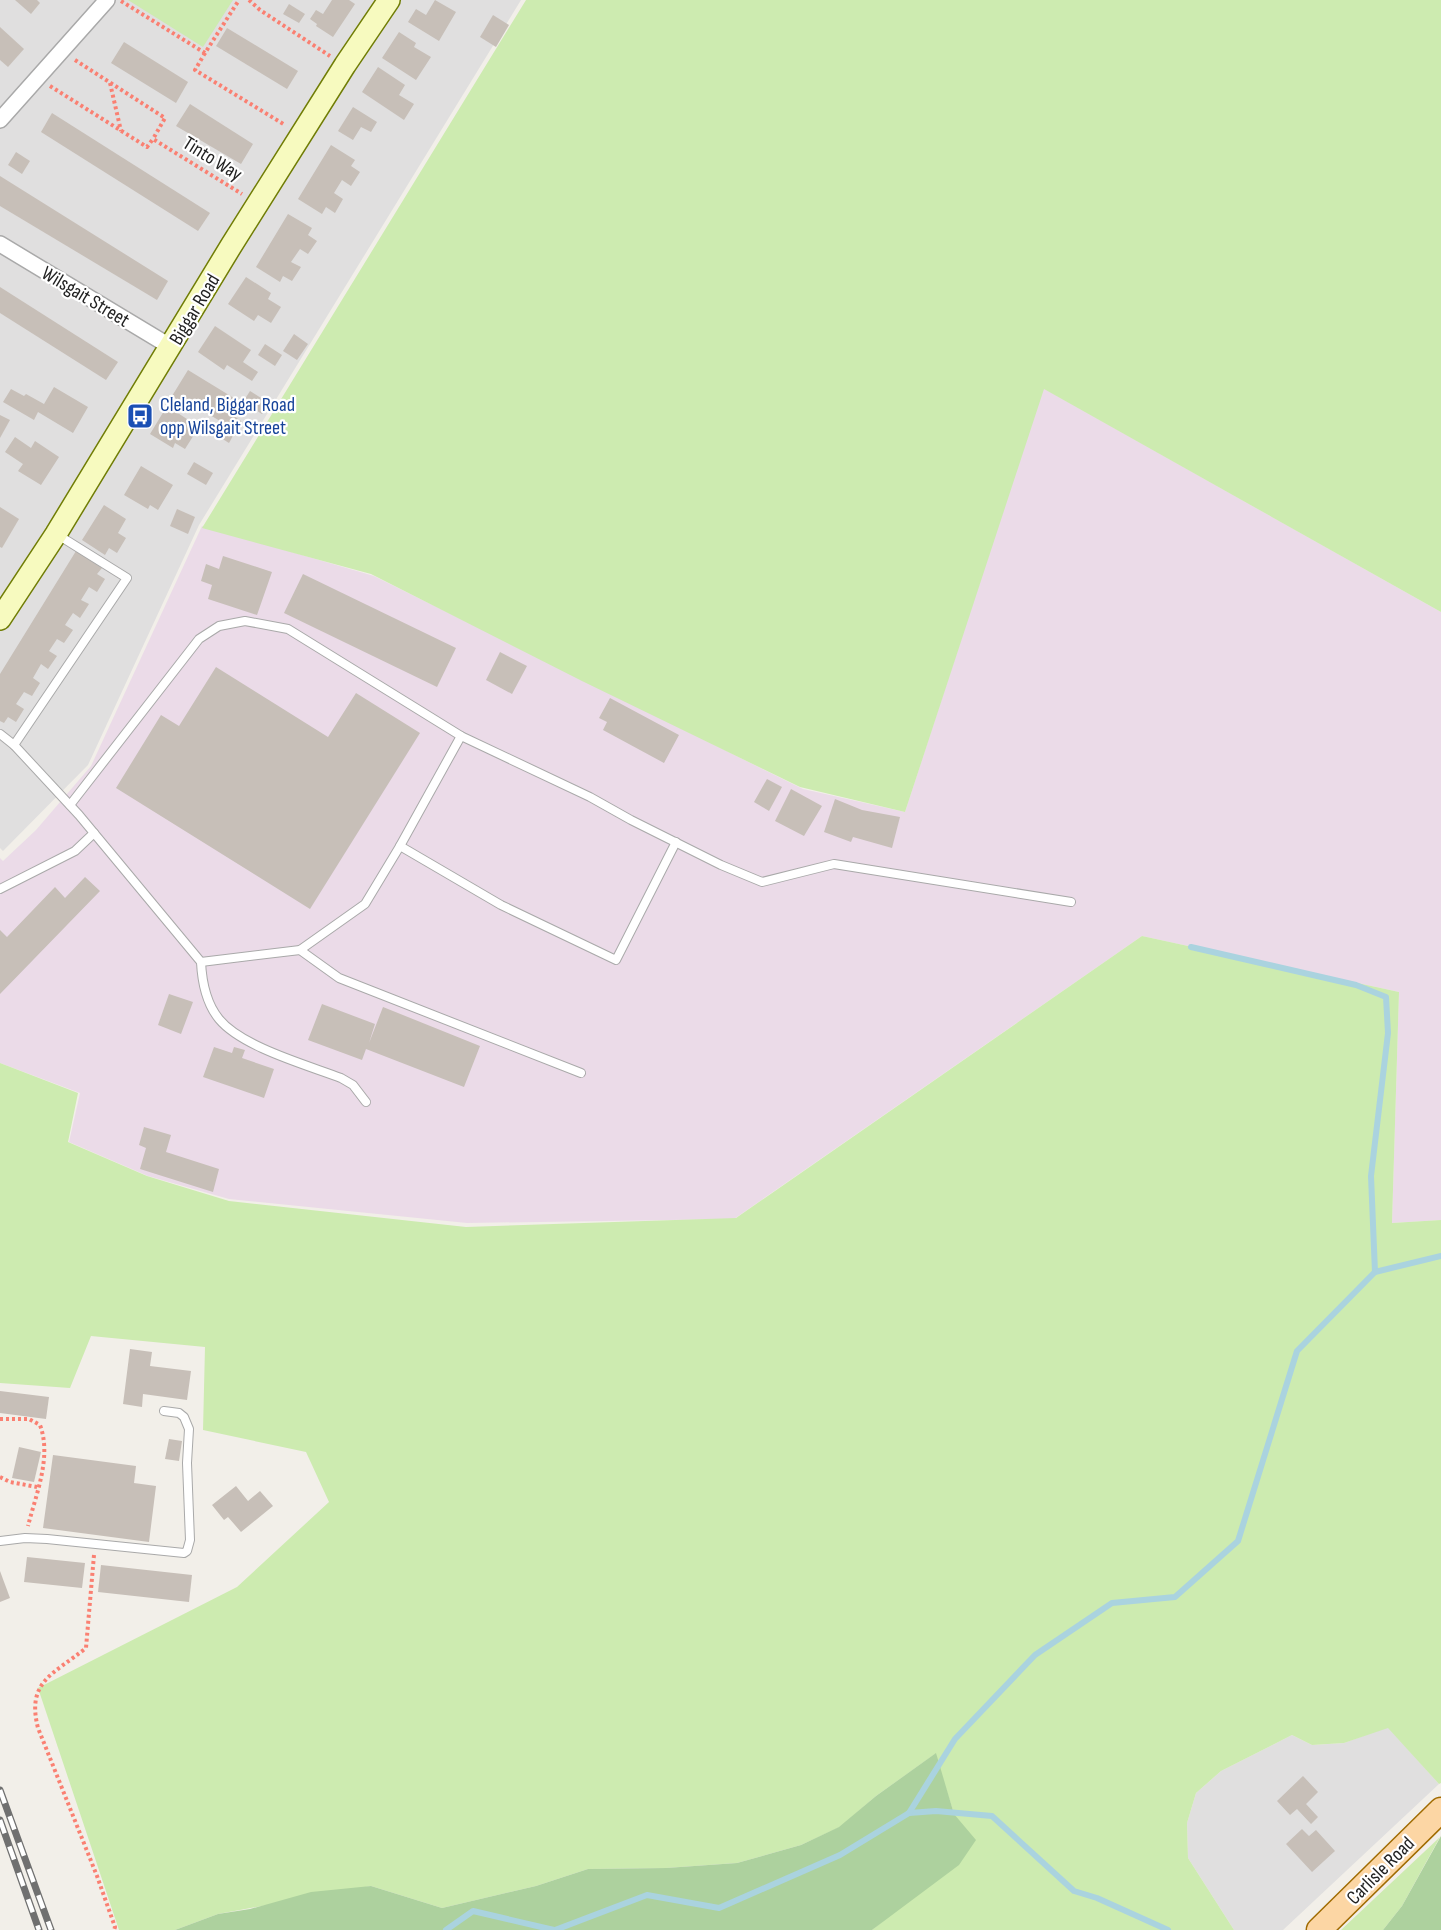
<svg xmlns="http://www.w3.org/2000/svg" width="1441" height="1930" viewBox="0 0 1441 1930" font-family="'Sofia Sans Condensed',sans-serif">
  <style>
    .residential { fill: #e0dfdf }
    .industrial { fill: #ebdbe8 }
    .grass { fill: #cdebb0 }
    .forest { fill: #add19e }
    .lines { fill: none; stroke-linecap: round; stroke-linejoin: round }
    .stream { stroke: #aad3df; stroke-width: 6 }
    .building { fill: #c7bfb8 }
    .lane-casing { stroke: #a9a9a9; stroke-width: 10 }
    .street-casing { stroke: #a9a9a9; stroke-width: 18 }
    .secondary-casing { stroke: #707d05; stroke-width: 24 }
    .primary-casing { stroke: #a06b00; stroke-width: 27 }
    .path { stroke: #fa8072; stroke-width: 4; stroke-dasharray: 3 3; stroke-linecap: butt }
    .lane { stroke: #fff; stroke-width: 8 }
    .street { stroke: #fff; stroke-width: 15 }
    .secondary { stroke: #f7fabf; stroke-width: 21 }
    .primary { stroke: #fcd6a4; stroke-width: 24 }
    .rail-casing { stroke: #707070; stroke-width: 7 }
    .rail { stroke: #fff; stroke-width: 4.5; stroke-dasharray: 14; stroke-linecap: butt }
    .labels { text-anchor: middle; stroke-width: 4.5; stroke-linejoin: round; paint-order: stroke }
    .street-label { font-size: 20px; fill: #222; stroke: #fff }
    .transit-label { font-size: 20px; fill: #164399; stroke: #fff; text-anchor: start }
  </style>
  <rect width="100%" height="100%" fill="#f2efe9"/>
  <g class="residential">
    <path d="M0,0H521L199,525L88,765L3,851L0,848Z"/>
    <path d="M1388,1727L1439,1784L1283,1930H1234L1188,1858L1187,1823L1196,1793L1221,1771L1292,1735L1312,1745L1344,1743Z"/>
  </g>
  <path class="industrial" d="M1043,388L1441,612V1220L1392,1223L1399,992L1142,936L734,1219L467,1223L229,1199L148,1176L69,1142L80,1093L0,1063V858L3,861L36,830L91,766L202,526L374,576L803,789L905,812Z"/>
  <g class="grass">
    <path d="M128,0H233L203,47Z"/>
    <path d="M526,0H1441V612L1044,389L905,812L800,787L582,681L371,574L202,528Z"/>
    <path d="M1142,936L1399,992L1392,1223L1441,1220V1783L1439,1784L1388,1728L1344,1743L1312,1745L1292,1735L1221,1771L1196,1793L1187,1823L1188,1858L1234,1930H872L894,1912L954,1814L935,1754L876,1796L840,1827L801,1845L737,1863L666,1868L588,1869L536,1886L442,1908L371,1886L218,1914L175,1930H119L38,1688L237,1587L329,1502L306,1452L203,1430L205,1347L91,1336L70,1388L0,1383V1063L78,1093L68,1142L147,1176L229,1201L466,1227L736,1218Z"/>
    <path d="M1440,1837L1402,1906L1383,1930H1341Z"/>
  </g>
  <g class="forest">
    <path d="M936,1753L954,1814L976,1840L959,1865L872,1930H175L218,1914L250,1909L311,1892L371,1886L442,1908L536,1886L588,1869L666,1868L737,1863L801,1845L839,1827L876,1796Z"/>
    <path d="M1441,1836V1930H1383L1402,1906Z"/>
  </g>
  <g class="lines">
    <g class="stream">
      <path d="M1191,947L1356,985L1386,997L1388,1033L1371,1176L1375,1272"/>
      <path d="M909,1813L936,1811L992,1816L1074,1891L1097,1898L1168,1930"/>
      <path d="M446,1930L473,1911L554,1930"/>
      <path d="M555,1930L647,1895L719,1908L840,1855L909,1813L955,1739L1035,1655L1112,1603L1175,1597L1238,1541L1297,1351L1375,1272L1441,1256"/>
    </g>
  </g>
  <g class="building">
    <path d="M15,0H37L40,3L31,14Z"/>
    <path d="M332,0H349L355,4L333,37L316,26L317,24L310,19L316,10L323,14Z"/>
    <path d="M435,0L456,12L439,41L408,22L416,9L426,15Z"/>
    <path d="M289,4L305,14L299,23L283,14Z"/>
    <path d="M493,15L509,25L496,47L480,37Z"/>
    <path d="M0,27L24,49L8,67L0,60Z"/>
    <path d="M227,28L298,71L287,89L216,46Z"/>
    <path d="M399,32L416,43L414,47L431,57L416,80L382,58Z"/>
    <path d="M124,42L188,82L176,103L111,63Z"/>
    <path d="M378,67L405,85L399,95L414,104L404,120L362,92Z"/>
    <path d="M190,104L253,144L241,164L176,126Z"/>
    <path d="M353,107L377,122L371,132L361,127L353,140L338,131Z"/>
    <path d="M52,113L210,213L198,231L41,132Z"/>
    <path d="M331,145L355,160L351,166L360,172L351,186L342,180L334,193L343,199L335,213L326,207L322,214L298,199Z"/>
    <path d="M16,152L30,161L22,174L8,165Z"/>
    <path d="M0,176L168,281L157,300L0,206Z"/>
    <path d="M288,214L312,228L308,235L317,241L308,254L300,249L291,262L301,267L292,281L283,276L280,282L256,267Z"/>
    <path d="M246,277L271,293L268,299L281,307L271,323L258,315L254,321L228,304Z"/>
    <path d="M0,287L118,362L106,380L0,313Z"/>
    <path d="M215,326L251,350L243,362L258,372L252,381L227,365L224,370L198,352Z"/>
    <path d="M294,334L308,344L297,360L283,351Z"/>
    <path d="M265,344L282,355L275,366L258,355Z"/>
    <path d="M188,370L242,403L234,416L241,421L235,430L210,415L212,412L200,405L196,412L172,396Z"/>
    <path d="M54,387L88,407L73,433L38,412L34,420L3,402L11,389L24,396L26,394L44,404Z"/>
    <path d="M250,391L269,403L262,414L243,402Z"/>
    <path d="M167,406L190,421L188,424L197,430L185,449L175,443L173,448L150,434Z"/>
    <path d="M0,415L10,420L0,438Z"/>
    <path d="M218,424L234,434L229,443L213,433Z"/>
    <path d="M15,437L31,448L35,441L59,457L41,485L18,471L23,464L5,452Z"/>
    <path d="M194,462L213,473L206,485L187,474Z"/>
    <path d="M141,466L173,485L158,510L150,505L148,509L124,495Z"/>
    <path d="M104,505L126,519L118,533L126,538L117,553L109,548L105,555L82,540Z"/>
    <path d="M0,507L19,519L2,548L0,547Z"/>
    <path d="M177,509L195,517L188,534L170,526Z"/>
    <path d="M76,551L102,568L97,574L105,579L97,592L89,587L81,600L89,604L80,618L73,613L65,625L73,630L64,643L57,639L49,651L57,656L48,669L41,664L33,678L40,683L32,696L24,692L16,704L24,709L16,722L8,717L4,723L0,721V674Z"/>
    <path d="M223,556L272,572L257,615L208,599L212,585L201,581L206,564L219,569Z"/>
    <path d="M303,574L456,648L437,687L284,613Z"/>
    <path d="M500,652L527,666L512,694L486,680Z"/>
    <path d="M216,667L328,737L356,693L420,733L310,909L116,788L161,715L179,726Z"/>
    <path d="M610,698L679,735L664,763L603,730L607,722L599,718Z"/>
    <path d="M767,779L782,787L769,811L754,802Z"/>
    <path d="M791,789L822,806L804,836L775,821Z"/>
    <path d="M835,799L862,810L900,817L892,848L853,837L851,842L824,832Z"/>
    <path d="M85,877L100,891L0,994V930L7,937L55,887L65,898Z"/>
    <path d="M169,994L193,1002L181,1034L158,1025Z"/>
    <path d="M322,1004L375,1024L369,1043L383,1007L480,1046L464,1087L366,1049L362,1060L308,1040Z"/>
    <path d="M214,1047L232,1053L234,1047L245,1050L242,1058L274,1069L264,1098L203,1077Z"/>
    <path d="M144,1127L171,1135L166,1152L219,1169L213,1192L140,1169L146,1148L139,1145Z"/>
    <path d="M130,1349L152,1352L150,1366L191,1371L187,1400L143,1394L142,1407L123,1404Z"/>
    <path d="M0,1391L49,1397L46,1419L0,1413Z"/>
    <path d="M169,1439L182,1441L179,1461L165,1459Z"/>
    <path d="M19,1447L41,1452L34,1482L12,1478Z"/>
    <path d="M53,1455L136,1466L134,1483L156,1486L149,1542L43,1528Z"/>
    <path d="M236,1486L248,1501L260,1491L273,1506L241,1532L228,1517L224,1520L212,1505Z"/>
    <path d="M27,1557L85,1563L82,1588L24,1582Z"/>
    <path d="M101,1565L192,1575L189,1602L98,1592Z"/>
    <path d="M0,1571L10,1598L0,1602Z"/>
    <path d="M1303,1776L1318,1792L1306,1804L1318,1817L1311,1824L1297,1809L1290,1815L1277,1801Z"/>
    <path d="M1302,1829L1309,1836L1316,1830L1335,1851L1312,1872L1286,1844Z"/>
  </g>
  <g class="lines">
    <defs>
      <g id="lane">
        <path d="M58,535L127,578L14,745L79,815L201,962C202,982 206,1003 219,1019C242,1047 307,1065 341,1078L353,1085L366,1102"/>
        <path d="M0,734L14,745"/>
        <path d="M461,736L590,797L631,820L721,865L762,882L834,864L1071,902"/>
        <path d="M70,805L199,639L219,626L245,621L288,629L461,736L400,846L365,904L300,950L201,962"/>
        <path d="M400,846L501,905L616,960L676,842"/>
        <path d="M0,889L75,851L94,833"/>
        <path d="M300,950L339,978L581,1073"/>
        <path d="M0,1541L25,1538L47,1539L184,1553L187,1551L190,1540L187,1463L189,1429L184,1417L179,1413L164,1411"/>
      </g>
      <g id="street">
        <path d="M0,120L107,0"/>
        <path d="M0,244L171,347"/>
      </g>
      <path id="secondary" d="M0,619L56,534L231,246L345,65L389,0"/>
      <path id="primary" d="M1319,1930L1441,1810"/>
    </defs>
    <use href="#lane" class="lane-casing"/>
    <use href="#street" class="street-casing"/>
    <use href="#secondary" class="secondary-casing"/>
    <use href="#primary" class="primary-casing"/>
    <g class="path">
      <path d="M249,0L260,10L330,56"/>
      <path d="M121,1L205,53L239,0"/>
      <path d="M205,53L195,70L285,125"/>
      <path d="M75,60L165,118L153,139"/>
      <path d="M110,83L121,131"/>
      <path d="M50,86L147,147L153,139L242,194"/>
      <path d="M0,1419H29L40,1425C52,1457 36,1494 28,1526"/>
      <path d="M0,1477L10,1482L37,1487"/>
      <path d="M94,1555L86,1648C54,1674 26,1681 38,1728L97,1876L115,1927L114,1930"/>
    </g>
    <use href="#lane" class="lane"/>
    <use href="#street" class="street"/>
    <use href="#secondary" class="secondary"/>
    <use href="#primary" class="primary"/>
    <defs>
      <g id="rail">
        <path d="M0,1790L51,1930"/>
        <path d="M0,1820L39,1930"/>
      </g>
    </defs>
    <use href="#rail" class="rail-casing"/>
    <use href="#rail" class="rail"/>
  </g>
  <defs>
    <symbol id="bus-square" viewBox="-11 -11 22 22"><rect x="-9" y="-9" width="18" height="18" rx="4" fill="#1a4fb4" stroke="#fff"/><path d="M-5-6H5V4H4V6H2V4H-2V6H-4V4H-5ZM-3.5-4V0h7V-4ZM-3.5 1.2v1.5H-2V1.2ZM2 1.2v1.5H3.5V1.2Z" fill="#fff"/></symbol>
  </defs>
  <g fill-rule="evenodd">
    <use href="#bus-square" x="125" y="401" width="30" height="30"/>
  </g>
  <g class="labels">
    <g class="street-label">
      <text transform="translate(213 158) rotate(32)" y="7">Tinto Way</text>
      <text transform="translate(86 296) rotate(31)" y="7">Wilsgait Street</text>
      <text transform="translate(194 309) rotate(-59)" y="7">Biggar Road</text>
      <text transform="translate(1380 1870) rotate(-45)" y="7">Carlisle Road</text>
    </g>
    <g class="transit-label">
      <text x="160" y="411">Cleland, Biggar Road<tspan x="160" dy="23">opp Wilsgait Street</tspan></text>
    </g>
  </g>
</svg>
